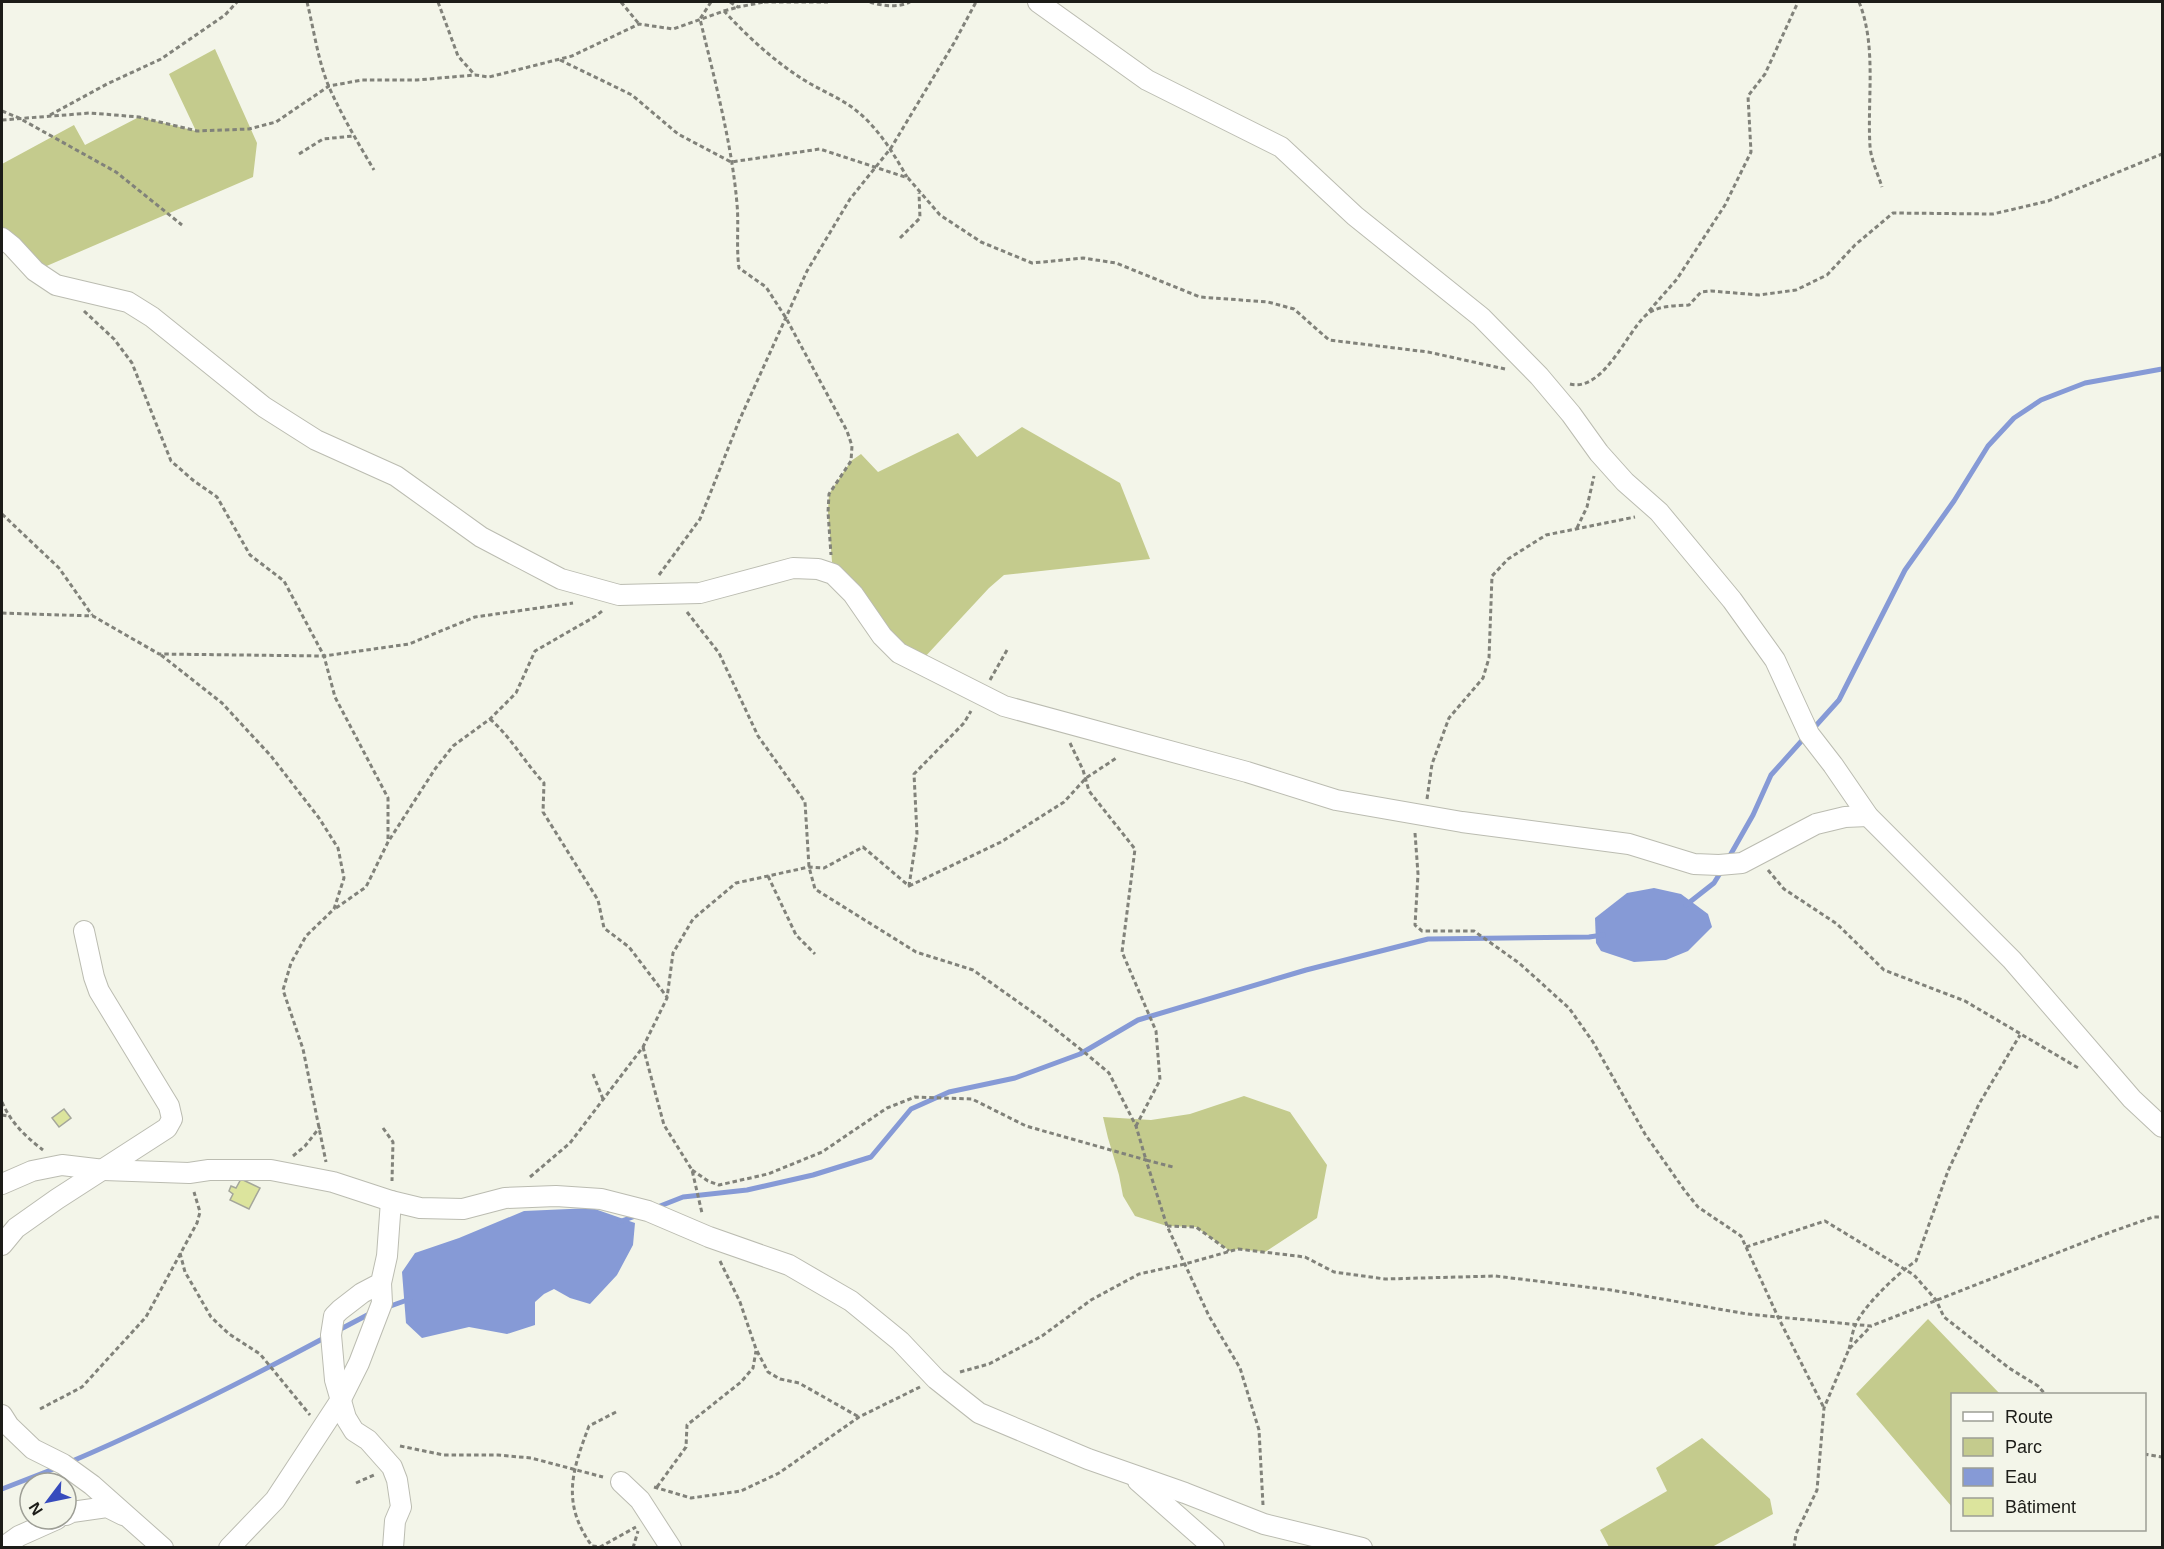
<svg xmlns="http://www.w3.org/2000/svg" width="2164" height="1549" viewBox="0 0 2164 1549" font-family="Arial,sans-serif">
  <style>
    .green { fill: #c4cb8d }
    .water { fill: #869ad6 }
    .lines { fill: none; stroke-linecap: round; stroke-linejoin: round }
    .stream { stroke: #869ad6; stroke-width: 5 }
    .building { fill: #dce49d; stroke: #a4a69a; stroke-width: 1.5 }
    .minor-casing { stroke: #bbbcb1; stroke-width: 22 }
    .path { stroke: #81827a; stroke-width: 3; stroke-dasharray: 4.5 3; stroke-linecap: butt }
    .minor { stroke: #fff; stroke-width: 20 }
  </style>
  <rect width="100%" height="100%" fill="#f3f5e9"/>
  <g class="green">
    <path d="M215,49L257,143L253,177L35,271L2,238V164L74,125L85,145L139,117L196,131L169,74Z"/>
    <path d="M1022,427L1120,483L1150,559L1004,575L989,588L923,659L895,643L833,574L828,512L829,494L851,461L861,454L878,472L958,433L977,457Z"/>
    <path d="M1244,1096L1290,1112L1327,1165L1317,1218L1265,1252L1238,1249L1230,1251L1196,1227L1167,1226L1135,1216L1123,1196L1119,1175L1108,1138L1103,1117L1151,1120L1190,1114Z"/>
    <path d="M1928,1319L2000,1394H1952V1507L1856,1394Z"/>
    <path d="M1702,1438L1770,1499L1773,1514L1712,1547H1609L1600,1530L1667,1491L1656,1468Z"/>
  </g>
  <g class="water">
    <path d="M1654,888L1681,894L1708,914L1712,927L1688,951L1666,960L1634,962L1601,951L1596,943L1595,918L1627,893Z"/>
    <path d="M592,1208L635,1223L633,1245L617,1275L590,1304L570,1298L554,1289L544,1294L535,1302V1325L507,1334L469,1327L422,1338L406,1323L402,1272L415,1253L459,1238L524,1211Z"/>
  </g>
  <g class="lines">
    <g class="stream">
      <path d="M1812,730L1839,700L1905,570L1954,501L1988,446L2014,418L2041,400L2085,383L2162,369"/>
      <path d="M1728,859L1753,815L1771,775L1806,736"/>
      <path d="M1686,905L1714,883L1722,870"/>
      <path d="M655,1208L683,1197L747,1190L813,1175L871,1157L911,1109L949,1092L1015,1078L1080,1054L1138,1020L1306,970L1428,939L1589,937L1603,935"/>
      <path d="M619,1222L638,1215"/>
      <path d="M385,1308L410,1299"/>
      <path d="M337,1331L373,1312"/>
      <path d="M70,1462C157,1425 242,1382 326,1337"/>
      <path d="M2,1489L56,1468"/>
    </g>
  </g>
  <g class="building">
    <path d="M64,1109L71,1118L59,1127L52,1118Z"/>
    <path d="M241,1179L260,1188L249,1209L230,1200L233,1194L229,1191L231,1186L236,1188Z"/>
  </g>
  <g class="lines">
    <defs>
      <g id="minor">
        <path d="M1038,2L1147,80L1281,147L1355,216L1481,317L1539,376L1571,414L1599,453L1625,482L1659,512L1732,600L1775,660L1809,734L1833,765L1868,816L2012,960L2132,1099L2162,1127"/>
        <path d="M2,238L12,246L35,271L56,285L128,302L152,317L264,407L316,440L396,476L481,537L561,579L619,595L700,593L793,568L818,569L833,574L853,594L882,636L899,653L1004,706L1247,772L1336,800L1462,822L1629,844L1694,864L1719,865L1742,863L1816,824L1845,817L1868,816"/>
        <path d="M2,1184L32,1171L62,1165L104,1170L189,1173L209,1170H271L333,1182L391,1201L420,1208L463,1209L505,1198L556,1196L601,1199L648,1211L709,1237L789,1265L851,1301L900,1341L936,1379L979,1413L1088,1459L1185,1493L1264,1524L1362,1548"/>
        <path d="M391,1201L387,1256L381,1283L362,1293L340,1310L334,1316L331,1335L335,1380L346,1418L354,1431L368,1440L392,1467L397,1480L401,1507L395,1521L393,1548"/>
        <path d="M2,1245L16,1228L57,1199L167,1128L172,1119L169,1106L99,991L94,977L84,931"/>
        <path d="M2,1415L9,1426L33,1449L63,1464L92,1485L163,1548"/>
        <path d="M1138,1481L1214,1548"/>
        <path d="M621,1482L640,1500L671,1548"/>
        <path d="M66,1515L72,1512L107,1507L123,1515"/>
        <path d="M2,1548L19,1536L57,1519"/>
        <path d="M229,1548L275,1500L340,1401L359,1363L382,1303L381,1283"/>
      </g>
    </defs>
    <use href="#minor" class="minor-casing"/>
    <g class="path">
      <path d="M307,2C314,30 318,61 329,87C342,116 358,143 374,170"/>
      <path d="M438,2L458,56L474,74"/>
      <path d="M621,2L639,24"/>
      <path d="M711,2L700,19C714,77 732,144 737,204C739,225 736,246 739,268L766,287L786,318L847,431L852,446L851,461L829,494L828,512L831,555"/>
      <path d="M730,2L738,7L764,2"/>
      <path d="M764,2H828"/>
      <path d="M870,2C882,6 898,8 910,2"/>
      <path d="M1859,2C1877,46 1867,100 1870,146C1871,160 1878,174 1882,187"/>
      <path d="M724,11L738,7"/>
      <path d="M560,60L632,95L678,134L731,162L820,149L908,178L940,215L981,242L1032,263L1083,258L1116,263L1200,297L1268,302L1294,309L1329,340L1428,352L1505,369"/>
      <path d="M2,111L19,118L116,172L182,225"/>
      <path d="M50,115L107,84L161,59L225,15L237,2"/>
      <path d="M2,120L90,113L139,117L197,131L249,129L276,122L329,86L362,80H417L475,75L489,77L572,56L639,24L673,29L724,11C748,37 774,61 804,80C820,90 838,97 853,108C877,126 892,151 907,177"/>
      <path d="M299,154L323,139L353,136"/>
      <path d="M900,238L920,218L919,193"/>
      <path d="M84,311L114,339L132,363L171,461L194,481L217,497L250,555L284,581L324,656L335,697L388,798V842"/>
      <path d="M1649,311L1677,279L1725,205L1751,152L1748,96L1765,74L1798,2"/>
      <path d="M1570,384C1603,392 1626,334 1645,316C1657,305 1674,306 1689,305L1701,292L1711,291L1759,295L1796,290L1827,275L1855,245L1893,213L1993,214L2048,201L2162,154"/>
      <path d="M2,514L59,568L92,615"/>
      <path d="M1577,528L1587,507L1594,476"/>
      <path d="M659,575L700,519L739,421L807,271L850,199L891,148L954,43L976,2"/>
      <path d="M687,612L719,653L758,736L805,802L809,867L815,889L916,952L973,970L1045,1021L1084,1052L1109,1073L1136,1126L1146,1160L1173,1167"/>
      <path d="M2,613L93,616L159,654L324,656L409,644L475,617L573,603"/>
      <path d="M161,655L222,703L271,756L319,818L338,848L344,878L334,909L306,936L291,963L283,990L303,1049L326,1162"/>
      <path d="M990,680L1007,650"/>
      <path d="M490,719C511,737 525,763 544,783L543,812L598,900L604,928L629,947L667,997"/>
      <path d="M1070,743L1083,770L1089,791L1135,849L1122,952L1156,1031L1160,1080L1136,1126"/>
      <path d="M1427,799L1432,764L1449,718L1483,678L1489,658L1492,576L1508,559L1546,535L1635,517"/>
      <path d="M1415,833L1418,874L1415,925L1422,931H1474L1519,963L1569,1008L1593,1042L1645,1134L1685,1191L1698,1207L1741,1236L1778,1317L1824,1408"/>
      <path d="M1768,870L1784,889L1837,924L1884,970L1965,1001L2080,1069"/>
      <path d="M768,876L796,935L815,954"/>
      <path d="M909,886L1001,842L1064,802L1086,778L1118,757"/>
      <path d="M336,908L366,887L388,842L435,769L453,746L490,719L516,693L535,651L596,616L602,611"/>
      <path d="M643,1047L664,1125L692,1170L702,1213"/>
      <path d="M593,1074L603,1099"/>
      <path d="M2,1102C11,1123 26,1137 43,1150"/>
      <path d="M2,1115L8,1116"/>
      <path d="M383,1128L393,1142L392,1181"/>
      <path d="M293,1156L305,1146L320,1127"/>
      <path d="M692,1170L708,1181L719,1185L768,1174L822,1152L887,1108L915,1097L972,1099L1026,1126L1146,1160L1167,1226L1209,1316L1240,1368L1259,1430L1263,1505"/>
      <path d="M530,1177L570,1143L643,1047L667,998L673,953L693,919L736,883L809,867L824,868L863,847L909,886L917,834L914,774L964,723L971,711"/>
      <path d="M1167,1226L1196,1227L1229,1251"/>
      <path d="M1746,1247L1825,1221L1914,1275L1936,1300L1944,1317L2009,1368L2038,1386L2045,1394"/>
      <path d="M180,1253L185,1272L211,1317L229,1334L260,1354L310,1415"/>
      <path d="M720,1261L740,1302L756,1349L768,1372L780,1379L799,1383L859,1417"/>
      <path d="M1849,1349C1851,1342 1852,1333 1855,1326C1862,1307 1899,1272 1916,1261L1948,1171L1979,1104L2020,1035"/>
      <path d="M960,1372L989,1364L1042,1336L1091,1300L1139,1274L1185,1264L1238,1249L1305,1257L1334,1272L1385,1279L1495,1276L1611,1290L1747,1314L1871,1326L2100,1236L2153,1217H2162"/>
      <path d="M40,1409L82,1387L146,1317L197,1223L200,1212L194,1192"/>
      <path d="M616,1412L589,1426C572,1471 561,1503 592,1546L600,1547L636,1527"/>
      <path d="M400,1446L444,1455H498L531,1458L603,1477"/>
      <path d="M2144,1454L2162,1457"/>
      <path d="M356,1483L374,1475"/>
      <path d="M654,1487L691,1498L741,1491L779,1473L859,1417L920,1387"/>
      <path d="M657,1487L686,1447L687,1425L741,1382L753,1368L756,1351"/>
      <path d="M633,1548L638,1531"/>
      <path d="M1794,1548L1796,1534L1817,1490L1824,1408L1849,1349L1871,1326"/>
    </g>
    <use href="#minor" class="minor"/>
  </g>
  <rect width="2164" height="1549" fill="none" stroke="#1c1c18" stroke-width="6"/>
  <rect x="1951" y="1393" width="195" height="138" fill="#f3f5e9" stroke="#9d9e95" stroke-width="1.5"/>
  <rect x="1963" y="1412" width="30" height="9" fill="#ffffff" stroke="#9d9e95" stroke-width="1.5"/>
  <text x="2005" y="1423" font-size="18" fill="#1c1c18">Route</text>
  <rect x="1963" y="1438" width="30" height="18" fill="#c4cb8d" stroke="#9d9e95" stroke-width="1.5"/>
  <text x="2005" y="1453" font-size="18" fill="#1c1c18">Parc</text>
  <rect x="1963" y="1468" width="30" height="18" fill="#869ad6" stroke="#9d9e95" stroke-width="1.5"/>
  <text x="2005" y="1483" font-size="18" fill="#1c1c18">Eau</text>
  <rect x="1963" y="1498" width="30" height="18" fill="#dce49d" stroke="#9d9e95" stroke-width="1.5"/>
  <text x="2005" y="1513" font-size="18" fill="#1c1c18">Bâtiment</text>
  <g transform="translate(48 1501) rotate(238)"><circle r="28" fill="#f3f5e9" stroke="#9d9e95" stroke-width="1.5"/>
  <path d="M0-4.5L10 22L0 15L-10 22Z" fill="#374bbd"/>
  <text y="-9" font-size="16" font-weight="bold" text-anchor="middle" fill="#1c1c18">N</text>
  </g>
</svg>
